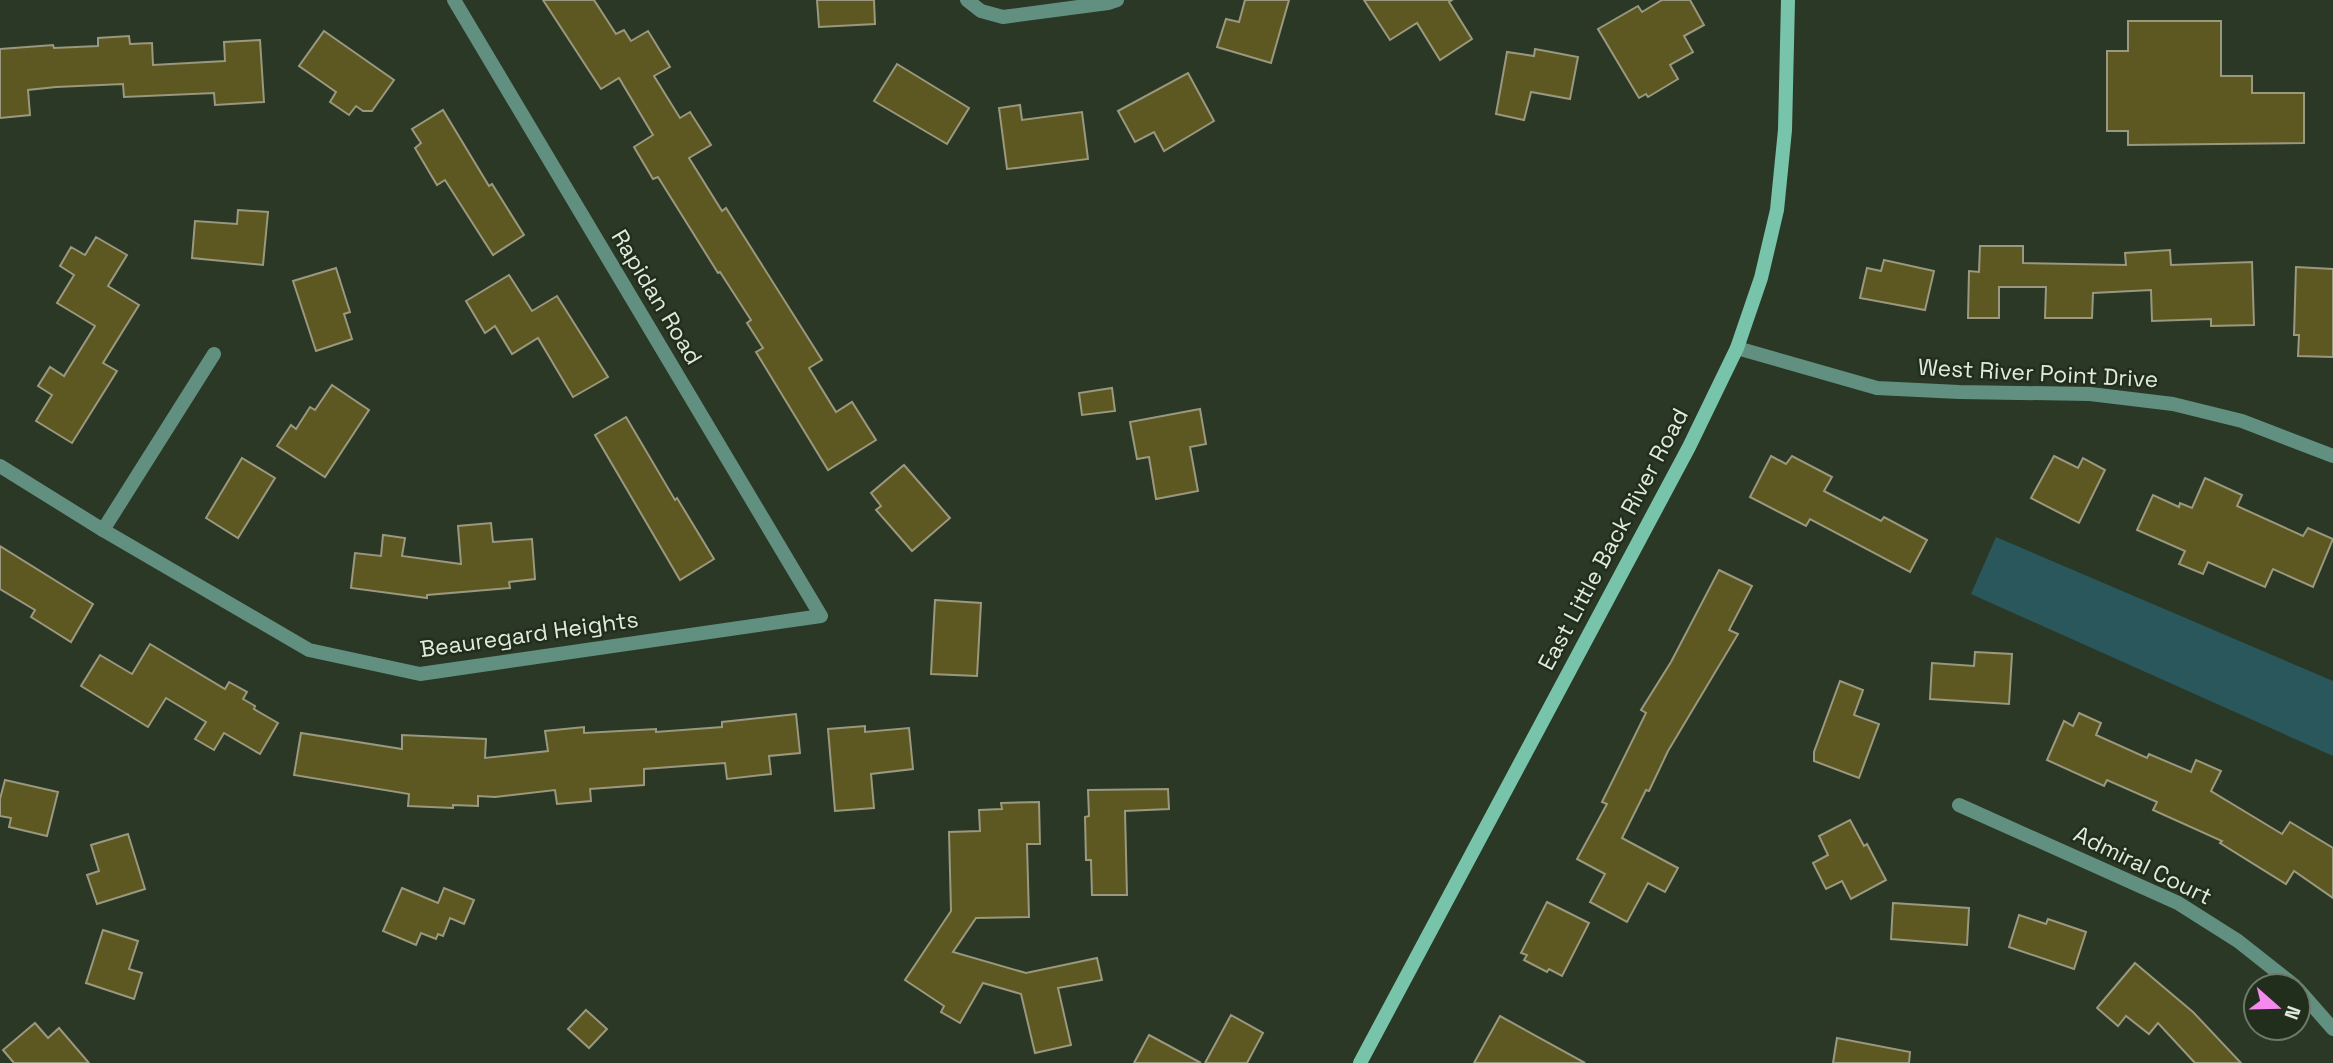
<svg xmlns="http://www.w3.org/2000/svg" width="2333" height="1063" viewBox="0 0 2333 1063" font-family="'Space Grotesk',sans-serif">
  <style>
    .water { fill: #2a575b }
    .building { fill: #5d5821; stroke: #9a987e; stroke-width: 2 }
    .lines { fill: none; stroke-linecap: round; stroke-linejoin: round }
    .street { stroke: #629080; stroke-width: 14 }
    .secondary { stroke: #78c4ab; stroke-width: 14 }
    .labels { text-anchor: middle; stroke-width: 5; stroke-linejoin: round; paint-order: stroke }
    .street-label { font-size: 23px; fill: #e1eade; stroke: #212e1c }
  </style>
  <rect width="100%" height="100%" fill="#2b3826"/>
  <path class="water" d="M1996,537L2333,681V756L1971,594Z"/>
  <g class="building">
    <path d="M543,0H594L616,34L624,30L631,41L648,31L670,67L654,76L680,118L690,112L711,145L689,158L722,211L726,208L822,360L809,368L836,412L852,402L876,440L828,470L756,352L763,348L747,323L751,320L720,272L718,273L658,177L653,179L634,147L653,135L619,78L601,89Z"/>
    <path d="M817,0H874L875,24L819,27Z"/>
    <path d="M1245,0H1289L1271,63L1217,47L1226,19L1239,22Z"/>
    <path d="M1364,0H1452L1449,2L1472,39L1440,60L1417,23L1390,40Z"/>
    <path d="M1662,0H1690L1704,25L1684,36L1693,52L1670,65L1678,79L1648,97L1646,94L1639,98L1598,29L1638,6L1642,12Z"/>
    <path d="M2128,21H2221V76H2252V93H2304V143L2128,145V131H2107V51H2128Z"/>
    <path d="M324,31L394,80L372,111H363L356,106L349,115L330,102L336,92L299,66Z"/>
    <path d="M129,36L130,44L152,43L153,65L225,61L224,42L260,40L264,102L215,105L214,93L124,97L123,84L56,87L28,90L30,115L0,118V49L53,45L54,48L98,46V38Z"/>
    <path d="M1535,49L1578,57L1570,99L1531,92L1524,120L1496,114L1507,52L1534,56Z"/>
    <path d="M897,64L969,108L947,144L874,101Z"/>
    <path d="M1188,73L1214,121L1164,151L1154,132L1135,142L1118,111Z"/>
    <path d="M1020,105L1022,120L1082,112L1088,159L1007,169L999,108Z"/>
    <path d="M443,110L489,186L492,184L524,235L493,255L445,180L437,185L415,148L421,143L412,129Z"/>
    <path d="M238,210L268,212L263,265L192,258L195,221L237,224Z"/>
    <path d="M96,237L127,255L108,286L139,305L103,363L117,371L72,443L36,421L52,395L38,386L50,367L64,376L95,326L57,303L74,275L60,266L71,247L85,255Z"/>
    <path d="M1980,246H2023V263L2126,265L2125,253L2170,250L2171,265L2252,262L2254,325L2211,326V319L2152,321L2151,290L2093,293L2092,318H2045L2046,287H1999V318H1968L1969,271L1979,272Z"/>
    <path d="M1884,260L1934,271L1925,310L1860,298L1867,268L1881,271Z"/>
    <path d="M2296,267L2333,269V357L2298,356L2299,335H2294Z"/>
    <path d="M336,268L350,312L344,314L352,339L316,351L293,281Z"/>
    <path d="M509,275L532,311L557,296L608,377L573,397L538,338L512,354L495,326L485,333L466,301Z"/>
    <path d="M332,385L369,410L325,477L277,446L291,425L296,429L310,407L315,410Z"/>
    <path d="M1112,388L1115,411L1082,415L1079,393Z"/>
    <path d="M1200,409L1206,444L1190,447L1198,491L1156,499L1149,457L1137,459L1130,422Z"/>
    <path d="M626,417L675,500L677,498L714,559L680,580L595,435Z"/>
    <path d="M1771,456L1786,464L1792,456L1832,477L1824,491L1881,521L1884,517L1927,540L1910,572L1810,519L1806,526L1750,497Z"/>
    <path d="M2054,456L2078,468L2083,458L2105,470L2079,523L2031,498Z"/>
    <path d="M242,458L275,478L238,538L206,518Z"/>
    <path d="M904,465L950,518L912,551L876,510L881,506L871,493Z"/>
    <path d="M2205,478L2242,495L2237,506L2303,536L2308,528L2333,539L2313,587L2273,569L2265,587L2208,562L2203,574L2179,564L2185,551L2137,530L2153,495L2179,507L2180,503L2192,508Z"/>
    <path d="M491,523L493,542L532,539L535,579L509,582L510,588L427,595V598L351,588L355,553L381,556L383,535L405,538L402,556L461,564L458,526Z"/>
    <path d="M0,546L93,604L71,642L31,617L35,610L0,589Z"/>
    <path d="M1719,570L1752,586L1729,630L1738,634L1668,751L1649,791L1646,790L1622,838L1678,868L1665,892L1648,883L1627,922L1590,902L1605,874L1577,859L1607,804L1602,802L1646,713L1641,710L1671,662Z"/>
    <path d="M935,600L981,603L977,676L931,674Z"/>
    <path d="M150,644L225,689L229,682L247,692L243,699L255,706L254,709L278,723L260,754L224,733L214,750L195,739L206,722L166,698L148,727L81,686L100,655L132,674Z"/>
    <path d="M1975,652L2012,654L2009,704L1930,699L1932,663L1974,666Z"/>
    <path d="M1840,681L1863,690L1854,715L1879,724L1859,778L1814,761V752Z"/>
    <path d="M2079,713L2101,723L2096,735L2147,758L2149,754L2191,772L2196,760L2221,771L2211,791L2282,834L2290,822L2333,848V898L2294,871L2286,884L2220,843L2222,841L2153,810L2157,802L2107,780L2104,786L2047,760L2064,721L2073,726Z"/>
    <path d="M796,714L800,753L769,756L771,774L727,779L725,763L644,769V785L590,789L591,801L557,804L555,790L495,797L478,796V806L453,805V808L408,806L409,794L294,775L301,733L402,749V735L486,739L485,758L548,751L545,731L584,727V733L656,729V732L722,727V722Z"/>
    <path d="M865,726V732L909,728L913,769L871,774L874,808L835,811L828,729Z"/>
    <path d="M5,780L58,792L47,836L9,827L11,818L0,816V799Z"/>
    <path d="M1168,789L1169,809L1125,811L1127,895H1092L1091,860H1086L1085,817L1089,816L1088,790Z"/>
    <path d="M1039,802L1040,844H1027L1029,917L976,918L953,952L1026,973L1097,958L1102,980L1058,988L1071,1045L1035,1053L1021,994L983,983L960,1023L941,1012L944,1006L905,980L951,911L949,832L980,831L979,810L1002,809L1001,803Z"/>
    <path d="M1850,820L1864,846L1867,844L1886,880L1851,899L1842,881L1826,889L1813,863L1828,855L1819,836Z"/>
    <path d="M128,834L145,889L97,904L87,875L99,871L91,845Z"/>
    <path d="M402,888L438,903L444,888L474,900L464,924L450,918L443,936L438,934L436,939L421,933L416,945L383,931Z"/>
    <path d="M1547,902L1589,923L1562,976L1549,969L1547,972L1524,960L1527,955L1521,953Z"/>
    <path d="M1893,903L1969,908L1967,945L1891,939Z"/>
    <path d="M2019,915L2046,924L2048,919L2086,932L2074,969L2009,947Z"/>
    <path d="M103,930L138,941L129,969L142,973L134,999L86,983Z"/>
    <path d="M2135,963L2193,1012L2241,1063H2195L2158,1023L2149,1034L2126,1016L2118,1026L2097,1008Z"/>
    <path d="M586,1010L607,1029L589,1048L568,1029Z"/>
    <path d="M1231,1015L1263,1033L1247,1063H1205Z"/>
    <path d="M1500,1016L1585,1063H1474Z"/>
    <path d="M35,1023L48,1038L59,1028L89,1063H14L3,1050Z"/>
    <path d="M1149,1035L1201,1063H1134Z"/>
    <path d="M1837,1038L1910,1052L1909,1063H1833Z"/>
  </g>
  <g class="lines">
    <g class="street">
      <path d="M967,0L981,11L1003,17L1108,3L1117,0"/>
      <path d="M1737,348L1877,388L1959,392L2090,394L2173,404L2242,421L2333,456"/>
      <path d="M0,466L103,530L309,650L420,674L821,616L454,0"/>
      <path d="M103,530L214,354"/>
      <path d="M1959,805L2178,903L2238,941L2295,986"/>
      <path d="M2298,989L2333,1029"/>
    </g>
    <path class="secondary" d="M1360,1063L1689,447L1737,348L1761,278L1777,210L1785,130L1788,0"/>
  </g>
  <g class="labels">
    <g class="street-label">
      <text transform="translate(657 297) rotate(59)" y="8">Rapidan Road</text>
      <text transform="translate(2038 373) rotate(3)" y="8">West River Point Drive</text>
      <text transform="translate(1613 539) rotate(-62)" y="8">East Little Back River Road</text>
      <text transform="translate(529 634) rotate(-8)" y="8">Beauregard Heights</text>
      <text transform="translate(2143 865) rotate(26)" y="8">Admiral Court</text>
    </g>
  </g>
  <g transform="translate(2277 1007) rotate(110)"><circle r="33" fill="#212e1c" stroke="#6e796a" stroke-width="2"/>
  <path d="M0-5L12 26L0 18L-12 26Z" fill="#f689ee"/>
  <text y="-10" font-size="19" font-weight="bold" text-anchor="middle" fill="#e1eade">N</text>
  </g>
</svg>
